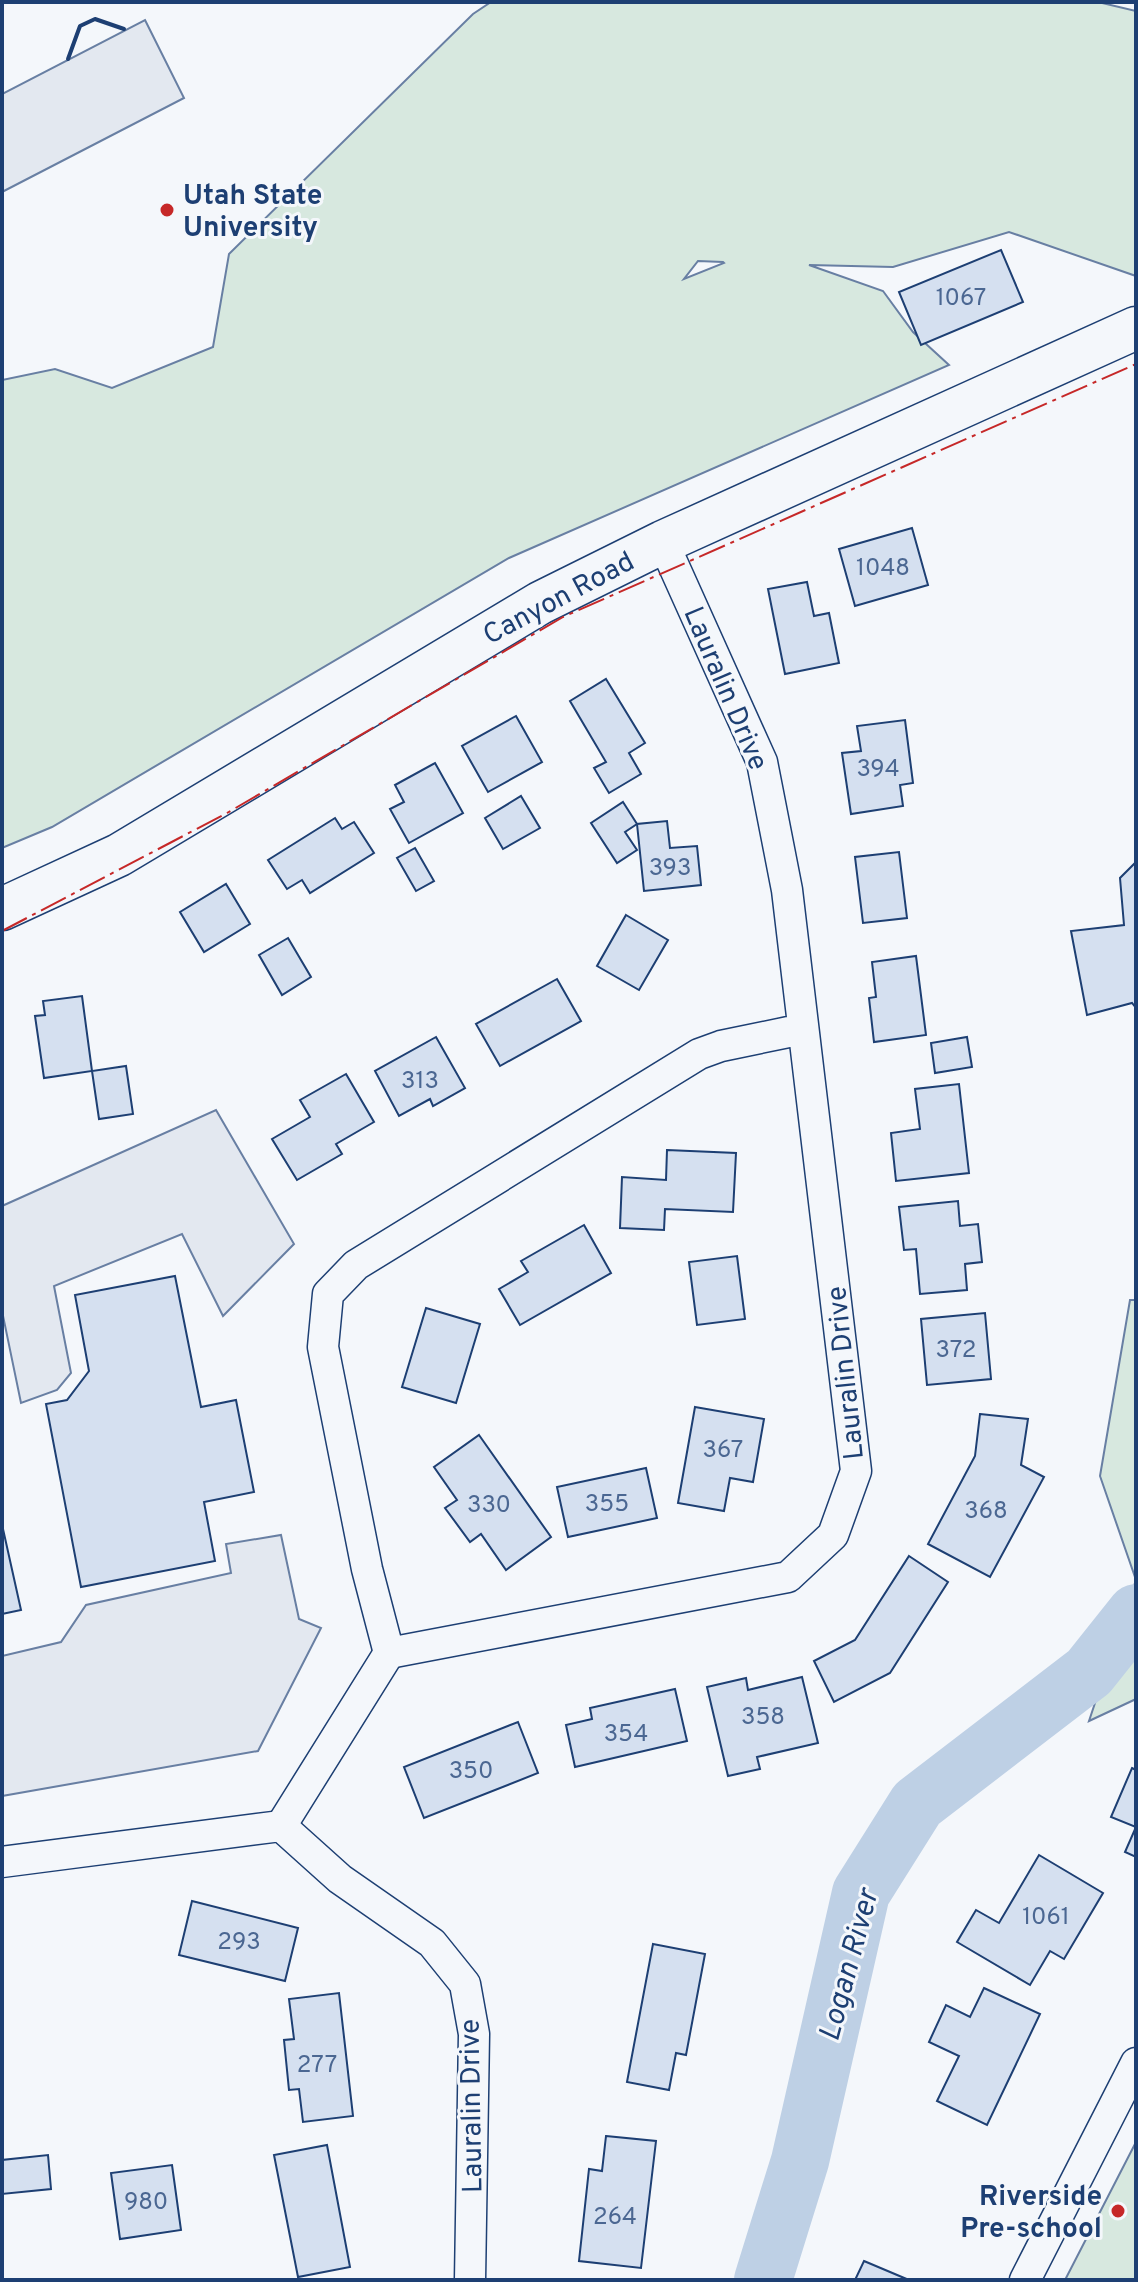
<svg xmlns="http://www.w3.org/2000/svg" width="1138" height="2282" viewBox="0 0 1138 2282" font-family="Overpass,sans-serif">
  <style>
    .green { fill: #d7e8df; stroke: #687fa3; stroke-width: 2; fill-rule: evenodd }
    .parking { fill: #e3e8f0; stroke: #687fa3; stroke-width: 2 }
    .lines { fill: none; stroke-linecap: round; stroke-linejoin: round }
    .river { stroke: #bed0e5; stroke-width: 58 }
    .building { fill: #d5e0f0; stroke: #1d3f73; stroke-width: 2 }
    .street-casing { stroke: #1d3f73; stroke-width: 33 }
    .secondary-casing { stroke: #1d3f73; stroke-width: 45 }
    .street { stroke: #f4f7fb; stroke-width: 30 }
    .secondary { stroke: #f4f7fb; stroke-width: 42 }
    .wall { stroke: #1d3f73; stroke-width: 4 }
    .power { stroke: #c62828; stroke-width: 2; stroke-dasharray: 28 6 4 6; stroke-linecap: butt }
    .poi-dot { fill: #c62828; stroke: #f4f7fb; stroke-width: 3 }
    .labels { text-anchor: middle; stroke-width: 6; stroke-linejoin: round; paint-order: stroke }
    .number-label { font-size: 24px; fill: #4b6792 }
    .poi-label { font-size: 28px; font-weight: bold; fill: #1d3f73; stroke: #f4f7fb; text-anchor: start }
    .street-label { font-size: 28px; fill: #1d3f73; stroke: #f4f7fb }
    .water-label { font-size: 30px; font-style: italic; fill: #1d3f73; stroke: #f4f7fb }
  </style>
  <rect width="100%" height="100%" fill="#f4f7fb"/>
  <g class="green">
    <path d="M491,2H1098L1136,11V276L1009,232L893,267L809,265L883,291L913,332L949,365L509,558L52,827L2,848V380L55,369L112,388L213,347L229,254L473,14ZM698,261L723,262L724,263L684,279Z"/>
    <path d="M1130,1300H1136V1699L1089,1721L1136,1580L1100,1476Z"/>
    <path d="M1136,2142V2280H1065Z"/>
  </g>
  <g class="parking">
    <path d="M145,20L184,98L2,192V94Z"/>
    <path d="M216,1110L294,1244L223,1316L182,1234L54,1286L71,1373L57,1390L21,1403L2,1311V1206Z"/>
    <path d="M281,1535L299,1619L321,1628L258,1751L2,1796V1656L61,1642L86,1605L231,1573L226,1544Z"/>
  </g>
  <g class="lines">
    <path class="river" d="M763,2280L800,2161L861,1893L917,1804L1089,1672L1136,1613"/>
  </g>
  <g class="building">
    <path d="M1001,250L1023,302L921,345L899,292Z"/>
    <path d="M912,528L928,585L855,606L839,549Z"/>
    <path d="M807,582L814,616L829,613L839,663L785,674L768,589Z"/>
    <path d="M606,679L645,743L629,753L641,774L609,793L594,768L606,762L570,701Z"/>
    <path d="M516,716L542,762L488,792L462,746Z"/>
    <path d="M905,720L913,783L900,785L903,806L851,814L842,753L861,751L857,726Z"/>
    <path d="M435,763L463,813L409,843L390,809L404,802L395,785Z"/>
    <path d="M521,796L540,828L503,849L485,818Z"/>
    <path d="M623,802L637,824L625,832L637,850L617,863L591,823Z"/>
    <path d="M335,818L342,829L354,822L374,853L310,893L302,880L287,889L268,860Z"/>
    <path d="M667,821L670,848L697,846L701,885L644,891L637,824Z"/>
    <path d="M415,848L434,881L416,891L397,858Z"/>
    <path d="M899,852L907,918L863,923L855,857Z"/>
    <path d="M1136,862V1008L1132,1003L1087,1015L1071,931L1124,925L1120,878Z"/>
    <path d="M226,884L250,924L204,952L180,912Z"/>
    <path d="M626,915L668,940L639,990L597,966Z"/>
    <path d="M288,938L311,977L282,995L259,955Z"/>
    <path d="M916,956L926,1035L874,1042L869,998L876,997L872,962Z"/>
    <path d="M557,979L581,1021L500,1066L476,1024Z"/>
    <path d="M82,996L92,1071L44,1078L35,1016L45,1015L43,1001Z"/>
    <path d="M436,1037L465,1088L433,1106L430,1099L399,1116L375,1071Z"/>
    <path d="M967,1037L972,1067L935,1073L931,1043Z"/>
    <path d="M126,1066L133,1114L99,1119L92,1071Z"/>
    <path d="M346,1074L374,1122L336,1144L342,1154L297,1180L272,1139L310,1117L300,1100Z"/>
    <path d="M959,1084L969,1173L896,1181L891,1133L920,1129L915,1089Z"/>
    <path d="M667,1150L736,1153L733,1212L665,1209L664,1230L620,1228L622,1177L666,1180Z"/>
    <path d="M958,1201L960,1226L978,1224L982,1262L965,1264L967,1290L920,1294L916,1249L904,1250L899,1207Z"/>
    <path d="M584,1225L611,1273L520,1325L499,1289L528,1272L521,1261Z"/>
    <path d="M737,1256L745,1319L697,1325L689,1262Z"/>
    <path d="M175,1276L201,1407L236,1400L254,1492L204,1502L215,1561L81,1587L46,1404L67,1400L89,1371L75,1295Z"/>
    <path d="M426,1308L480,1324L456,1403L402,1387Z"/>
    <path d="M985,1313L991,1379L927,1385L921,1319Z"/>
    <path d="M695,1407L764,1419L753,1482L730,1478L724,1511L678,1503Z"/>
    <path d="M980,1414L1028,1419L1021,1465L1044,1477L990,1577L928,1544L975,1456Z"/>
    <path d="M479,1435L551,1537L506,1570L481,1534L470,1542L445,1508L457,1500L434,1467Z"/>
    <path d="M646,1468L657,1518L568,1537L557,1487Z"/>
    <path d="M3,1529L21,1610L2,1614V1530Z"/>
    <path d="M909,1556L948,1582L890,1673L834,1702L814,1661L855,1640Z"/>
    <path d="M802,1677L818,1743L757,1757L760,1769L728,1776L707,1687L746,1678L748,1690Z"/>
    <path d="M675,1689L687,1741L575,1767L566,1725L592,1719L590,1708Z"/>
    <path d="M518,1722L538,1773L424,1818L404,1767Z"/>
    <path d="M1132,1768L1136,1770V1857L1125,1852L1136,1827L1111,1817Z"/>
    <path d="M1039,1855L1103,1893L1064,1959L1050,1951L1030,1985L957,1942L976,1910L999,1923Z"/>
    <path d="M192,1901L298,1928L285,1981L179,1955Z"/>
    <path d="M653,1944L705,1954L686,2055L676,2053L669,2090L627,2082Z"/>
    <path d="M984,1988L1040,2014L987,2125L937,2101L959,2056L929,2042L946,2005L970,2017Z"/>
    <path d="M339,1993L353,2116L303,2122L299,2089L289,2090L284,2040L294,2039L289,1999Z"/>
    <path d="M606,2136L656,2141L641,2268L579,2261L589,2169L602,2171Z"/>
    <path d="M327,2145L350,2267L298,2277L274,2155Z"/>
    <path d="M48,2155L51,2189L2,2194V2160Z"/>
    <path d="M172,2165L181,2230L120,2239L111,2173Z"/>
    <path d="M864,2261L909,2280H855Z"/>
  </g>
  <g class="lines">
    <defs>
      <g id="street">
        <path d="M663,542L762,762L787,890L856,1471L833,1535L788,1577L389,1653L367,1569L323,1347L328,1294L356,1265L699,1054L721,1046L803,1029"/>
        <path d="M281,1826L389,1653"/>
        <path d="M2,1862L281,1826L340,1879L432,1943L465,1984L474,2034L470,2280"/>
        <path d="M1025,2280L1136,2063"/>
      </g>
      <path id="secondary" d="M2,909L119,855L540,603L663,542L1136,328"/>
    </defs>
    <use href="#street" class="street-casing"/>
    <use href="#secondary" class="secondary-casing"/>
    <use href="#street" class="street"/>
    <use href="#secondary" class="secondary"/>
    <path class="wall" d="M68,59L80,26L95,19L124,29"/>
    <path class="power" d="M2,931L227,813L563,617L1136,364"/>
  </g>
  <g class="poi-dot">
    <circle cx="167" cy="210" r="8"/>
    <circle cx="1118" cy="2211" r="8"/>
  </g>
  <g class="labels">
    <g class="number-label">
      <text x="961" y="305">1067</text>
      <text x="883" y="575">1048</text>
      <text x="878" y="776">394</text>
      <text x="670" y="875">393</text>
      <text x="420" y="1088">313</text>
      <text x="956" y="1357">372</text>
      <text x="723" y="1457">367</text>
      <text x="607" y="1511">355</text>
      <text x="489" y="1512">330</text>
      <text x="986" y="1518">368</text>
      <text x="763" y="1724">358</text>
      <text x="626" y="1741">354</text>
      <text x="471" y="1778">350</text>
      <text x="1046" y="1924">1061</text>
      <text x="239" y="1949">293</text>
      <text x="317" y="2072">277</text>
      <text x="146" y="2209">980</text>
      <text x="615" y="2224">264</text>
    </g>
    <g class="poi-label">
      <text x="183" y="204">Utah State<tspan x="183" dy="32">University</tspan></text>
      <text x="1102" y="2205" text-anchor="end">Riverside<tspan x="1102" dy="32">Pre-school</tspan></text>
    </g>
    <g class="street-label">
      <text transform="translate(558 597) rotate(-28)" y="10">Canyon Road</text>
      <text transform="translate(727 688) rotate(67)" y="10">Lauralin Drive</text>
      <text transform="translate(844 1373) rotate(-96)" y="10">Lauralin Drive</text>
      <text transform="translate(470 2106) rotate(-91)" y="10">Lauralin Drive</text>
    </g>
    <g class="water-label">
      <text transform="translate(848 1965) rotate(-75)" y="10">Logan River</text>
    </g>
  </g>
  <rect width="1138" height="2282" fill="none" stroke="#1d3f73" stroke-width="8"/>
</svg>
